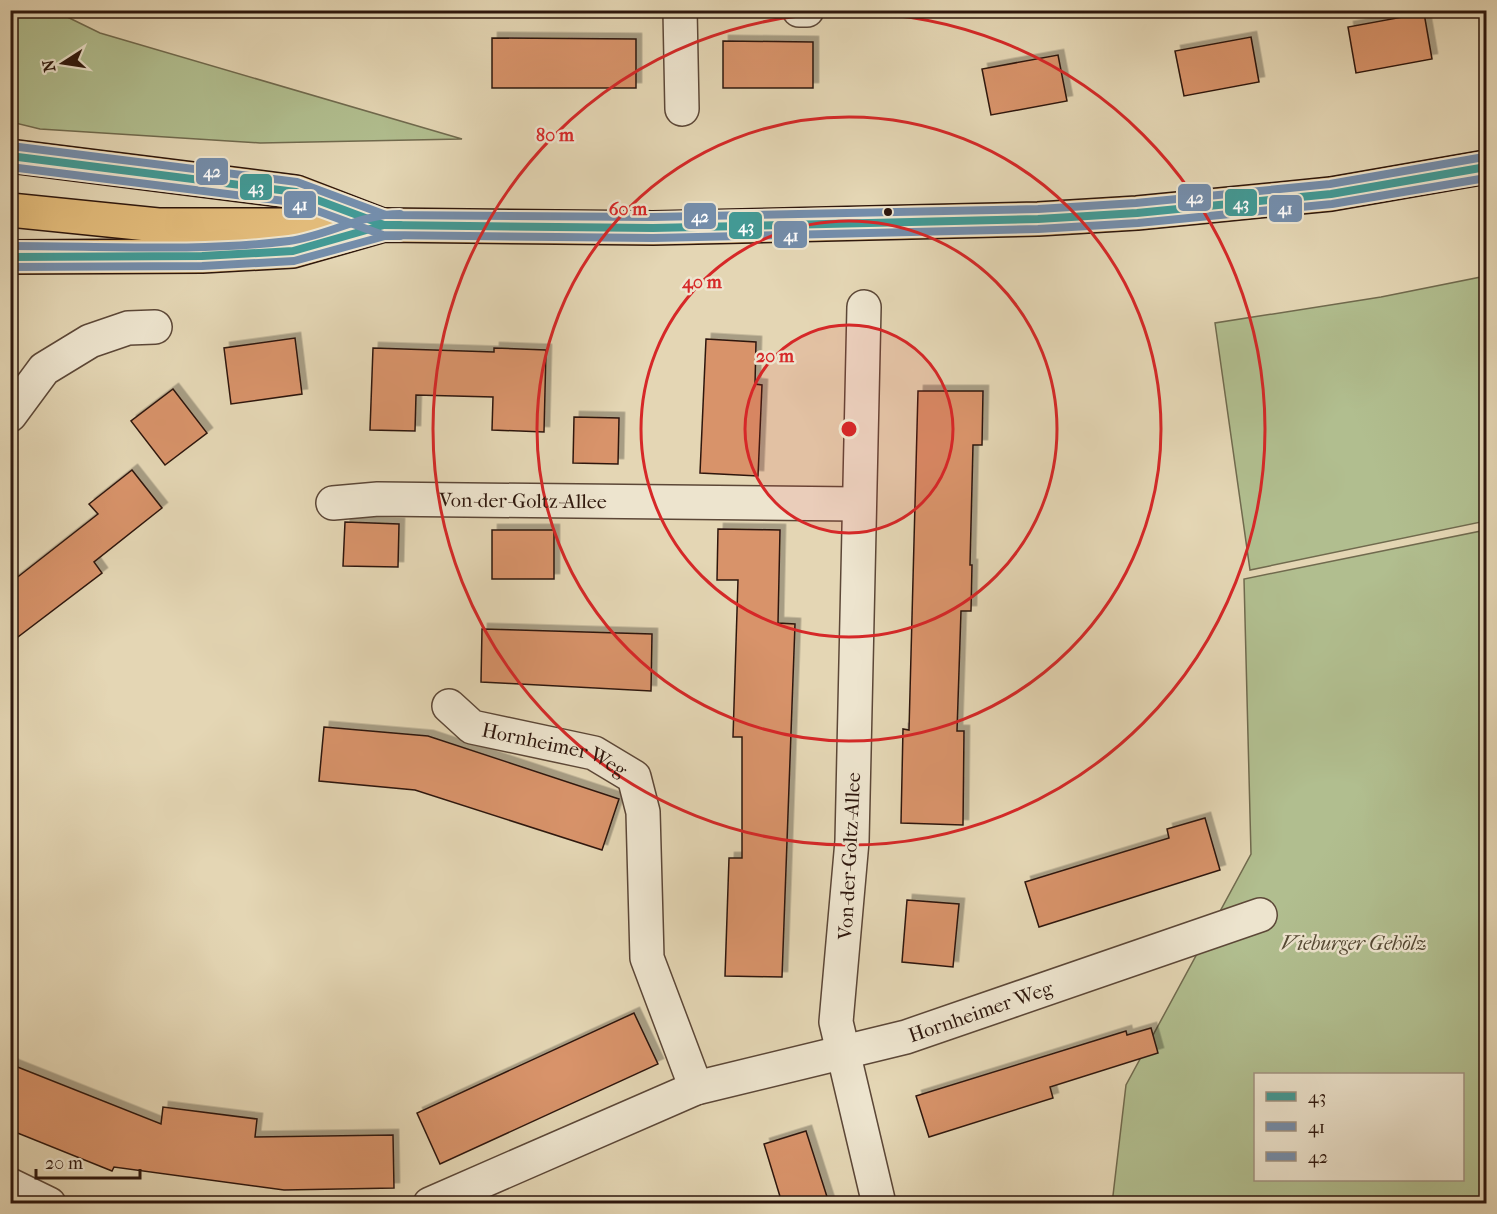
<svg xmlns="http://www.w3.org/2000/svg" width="1497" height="1214" viewBox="0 0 1497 1214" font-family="'IM FELL French Canon',serif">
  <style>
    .green { fill: #b1be8f; stroke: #706a4e; stroke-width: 1.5; fill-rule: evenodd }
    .building { fill: #d8936b; stroke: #2e170d; stroke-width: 1.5; filter: url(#shadow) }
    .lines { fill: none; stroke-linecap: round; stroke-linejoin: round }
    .minor-casing { stroke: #5c4737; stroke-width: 36 }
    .major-casing { stroke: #2e170d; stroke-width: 36 }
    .highway-casing { stroke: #2e170d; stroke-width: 36 }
    .minor { stroke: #ede4ce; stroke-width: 33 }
    .major { stroke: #e2bb7a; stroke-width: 33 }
    .highway { stroke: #e2bb7a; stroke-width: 33 }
    .bus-1-casing { stroke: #ede4ce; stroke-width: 12 }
    .bus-2-casing { stroke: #ede4ce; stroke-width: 12 }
    .bus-3-casing { stroke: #ede4ce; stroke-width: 12 }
    .bus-1 { stroke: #439994; stroke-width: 8 }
    .bus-2 { stroke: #748daa; stroke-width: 8 }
    .bus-3 { stroke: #748daa; stroke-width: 8 }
    .ring { fill: none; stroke: #d62828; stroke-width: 3 }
    .bus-dot { fill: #2e170d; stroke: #ede4ce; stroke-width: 2 }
    .labels { text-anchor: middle; stroke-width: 5; stroke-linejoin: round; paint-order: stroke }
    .street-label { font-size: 20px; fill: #2e170d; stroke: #ede4ce }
    .park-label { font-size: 20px; font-style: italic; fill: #554934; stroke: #ede4ce }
    .centre { fill: #d62828; stroke: #ede4ce; stroke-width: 3 }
    .ring-label { font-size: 18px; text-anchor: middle; font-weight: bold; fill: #d62828; stroke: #ede4ce; stroke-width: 5; stroke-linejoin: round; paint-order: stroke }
    .line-badge { stroke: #ede4ce; stroke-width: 2 }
    .badge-label { font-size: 16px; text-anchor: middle; font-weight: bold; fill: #fff }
  </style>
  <defs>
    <filter id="shadow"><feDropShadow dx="5.5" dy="-5.5" stdDeviation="0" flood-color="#0004"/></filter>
  </defs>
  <rect width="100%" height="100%" fill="#e4d6b4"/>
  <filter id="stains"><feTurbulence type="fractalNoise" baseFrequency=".00333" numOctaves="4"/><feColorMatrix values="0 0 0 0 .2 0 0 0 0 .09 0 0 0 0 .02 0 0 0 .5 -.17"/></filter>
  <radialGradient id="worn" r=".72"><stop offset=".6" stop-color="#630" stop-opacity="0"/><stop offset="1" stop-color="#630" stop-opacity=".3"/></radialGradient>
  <g class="green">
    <path d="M55,11L100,33L462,139L260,143L40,129L11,122V11Z"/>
    <path d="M1486,276V521L1250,570L1215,323L1381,297Z"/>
    <path d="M1486,530V1203L1112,1204L1126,1085L1251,854L1244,579ZM1256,1074H1462V1180H1256Z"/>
  </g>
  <g class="building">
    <path d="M1424,13L1432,59L1356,73L1348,27Z"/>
    <path d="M1251,37L1259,82L1184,96L1175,51Z"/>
    <path d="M492,38L636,39V88H492Z"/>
    <path d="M723,41L813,42V88H723Z"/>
    <path d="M1058,55L1067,101L991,115L982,69Z"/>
    <path d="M295,338L302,394L231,404L224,348Z"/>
    <path d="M706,339L756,342L755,384L762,385L758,476L700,473Z"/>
    <path d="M373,348L494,352V348L546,350L544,432L492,430L493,397L416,395L415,431L370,430Z"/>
    <path d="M173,389L207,433L165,465L131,421Z"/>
    <path d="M918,391H983L982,445H973L970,565H972L971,611H961L957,731H964L963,825L901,823L903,729L909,730Z"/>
    <path d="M574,417L619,418L618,464L573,463Z"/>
    <path d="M132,470L162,508L94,562L102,573L10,643V583L98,514L89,504Z"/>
    <path d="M345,522L399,524L398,567L343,566Z"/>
    <path d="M718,529L780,530L778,623L795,624L782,977L725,976L729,858H742V737H733L738,580H717Z"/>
    <rect x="492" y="530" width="62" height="49"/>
    <path d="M482,629L652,634L651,691L481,682Z"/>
    <path d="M324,727L428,736L619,799L602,850L415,790L319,781Z"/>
    <path d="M1205,818L1220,870L1039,927L1025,882L1169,838L1167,829Z"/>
    <path d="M907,900L959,904L953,967L902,962Z"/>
    <path d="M634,1013L658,1064L440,1164L417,1113Z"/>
    <path d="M1151,1028L1158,1053L1050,1087L1053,1098L929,1137L916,1096L1126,1031L1127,1035Z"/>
    <path d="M10,1064L161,1124L163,1107L257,1119L255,1137L393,1135L394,1188L284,1190L114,1167L112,1171L10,1130Z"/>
    <path d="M806,1131L829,1203H782L764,1144Z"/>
  </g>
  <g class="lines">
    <defs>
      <g id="minor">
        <path d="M680,10L682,109"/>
        <path d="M799,10H807"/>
        <path d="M864,307L852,841L836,1022L879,1204"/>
        <path d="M10,415L44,369L90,341L128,328L155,327"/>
        <path id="s1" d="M333,503L378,499L857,504"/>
        <path id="s2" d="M449,706L472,727L594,753L634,777L643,812L647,958L696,1088"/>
        <path d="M10,1185L49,1204"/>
        <path id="s3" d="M430,1204L696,1088L906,1037L1260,915"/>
      </g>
      <g id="major">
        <path d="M10,156L296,192L382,225"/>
        <path d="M10,257L202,256L293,251L384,225L653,228L1038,219L1137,213L1331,194L1486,167"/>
      </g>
      <path id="highway" d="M10,210L158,225H384"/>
    </defs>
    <use href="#minor" class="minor-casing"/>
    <use href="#major" class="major-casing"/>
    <use href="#highway" class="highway-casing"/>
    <use href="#minor" class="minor"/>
    <use href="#major" class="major"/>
    <use href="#highway" class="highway"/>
    <defs>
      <g id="bus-1">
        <path d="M10,156L296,192L384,225L653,228L1038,219L1137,213L1331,194L1486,167"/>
        <path d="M10,257L202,256L293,251L384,225H400"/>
      </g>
      <g id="bus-2">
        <path d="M10,167L293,202L383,235L653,238L1038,229L1138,223L1332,204L1486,178"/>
        <path d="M10,267L202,266L294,261L385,236H400"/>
      </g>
      <g id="bus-3">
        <path d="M11,146L297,182L386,215L653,217L1038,209L1136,203L1330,184L1484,157"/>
        <path d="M10,246C103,246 198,252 289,241C327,236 361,214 400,214"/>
      </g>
    </defs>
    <use href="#bus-1" class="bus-1-casing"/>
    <use href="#bus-2" class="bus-2-casing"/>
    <use href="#bus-3" class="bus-3-casing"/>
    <use href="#bus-1" class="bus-1"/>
    <use href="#bus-2" class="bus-2"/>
    <use href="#bus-3" class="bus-3"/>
  </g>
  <circle cx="849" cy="429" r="104" fill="#d62828" fill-opacity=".12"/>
  <g class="ring">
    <circle cx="849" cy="429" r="104"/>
    <circle cx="849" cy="429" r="208"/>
    <circle cx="849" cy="429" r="312"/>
    <circle cx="849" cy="429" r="416"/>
  </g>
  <circle class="bus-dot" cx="888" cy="212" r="5"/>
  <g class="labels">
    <g class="street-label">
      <text dy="7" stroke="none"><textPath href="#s1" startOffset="190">Von-der-Goltz-Allee</textPath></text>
      <text dy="7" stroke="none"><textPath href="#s2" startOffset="117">Hornheimer Weg</textPath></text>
      <text transform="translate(849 856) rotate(-87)" y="7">Von-der-Goltz-Allee</text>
      <text dy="7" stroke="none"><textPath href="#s3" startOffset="585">Hornheimer Weg</textPath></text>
    </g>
    <g class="park-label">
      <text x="1354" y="950">Vieburger Gehölz</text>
    </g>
  </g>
  <circle cx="849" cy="429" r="9" class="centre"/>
  <g class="ring-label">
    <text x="555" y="141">80 m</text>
    <text x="628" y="215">60 m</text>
    <text x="702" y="288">40 m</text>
    <text x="775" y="362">20 m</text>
  </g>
  <g class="line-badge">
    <rect x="195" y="157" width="34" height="29" rx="6" fill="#748daa"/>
    <rect x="239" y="173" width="34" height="28" rx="6" fill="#439994"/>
    <rect x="1177" y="183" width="35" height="29" rx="6" fill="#748daa"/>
    <rect x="1224" y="188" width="34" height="29" rx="6" fill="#439994"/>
    <rect x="283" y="190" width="34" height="29" rx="6" fill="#748daa"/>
    <rect x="1268" y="194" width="35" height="29" rx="6" fill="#748daa"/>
    <rect x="683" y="202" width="34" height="28" rx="6" fill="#748daa"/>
    <rect x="728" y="211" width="35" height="29" rx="6" fill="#439994"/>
    <rect x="773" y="220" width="35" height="29" rx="6" fill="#748daa"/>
  </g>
  <g class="badge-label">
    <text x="212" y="177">42</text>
    <text x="256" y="193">43</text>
    <text x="1195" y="203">42</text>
    <text x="1241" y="209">43</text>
    <text x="300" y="210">41</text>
    <text x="1285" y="214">41</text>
    <text x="700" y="222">42</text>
    <text x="746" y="232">43</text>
    <text x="791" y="241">41</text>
  </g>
  <rect width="1497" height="1214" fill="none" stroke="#e4d6b4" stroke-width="36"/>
  <rect x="12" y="12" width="1473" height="1190" fill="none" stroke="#2e170d" stroke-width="3"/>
  <rect x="18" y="18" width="1461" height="1178" fill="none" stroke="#2e170d" stroke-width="1.5"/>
  <rect x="1254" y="1073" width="210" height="108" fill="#ede4ce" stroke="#a19281" stroke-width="1.5"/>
  <rect x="1266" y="1092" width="30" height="9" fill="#439994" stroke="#a19281" stroke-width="1.5"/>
  <text x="1308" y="1103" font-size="18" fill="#2e170d">43</text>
  <rect x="1266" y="1122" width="30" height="9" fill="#748daa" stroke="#a19281" stroke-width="1.5"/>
  <text x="1308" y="1133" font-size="18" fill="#2e170d">41</text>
  <rect x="1266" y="1152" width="30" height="9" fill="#748daa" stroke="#a19281" stroke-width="1.5"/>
  <text x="1308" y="1163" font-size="18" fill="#2e170d">42</text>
  <g transform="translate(63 63) rotate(258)" stroke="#ede4ce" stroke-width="4.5" paint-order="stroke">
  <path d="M0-4.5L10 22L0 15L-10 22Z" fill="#2e170d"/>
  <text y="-9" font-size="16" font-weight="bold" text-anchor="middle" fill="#2e170d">N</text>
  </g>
  <path d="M36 1169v9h104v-9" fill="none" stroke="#2e170d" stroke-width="3"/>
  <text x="45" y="1169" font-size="18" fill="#2e170d" stroke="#ede4ce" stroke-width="4.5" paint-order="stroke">20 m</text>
  <rect width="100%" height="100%" filter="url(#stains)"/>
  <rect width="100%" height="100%" fill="url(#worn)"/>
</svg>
